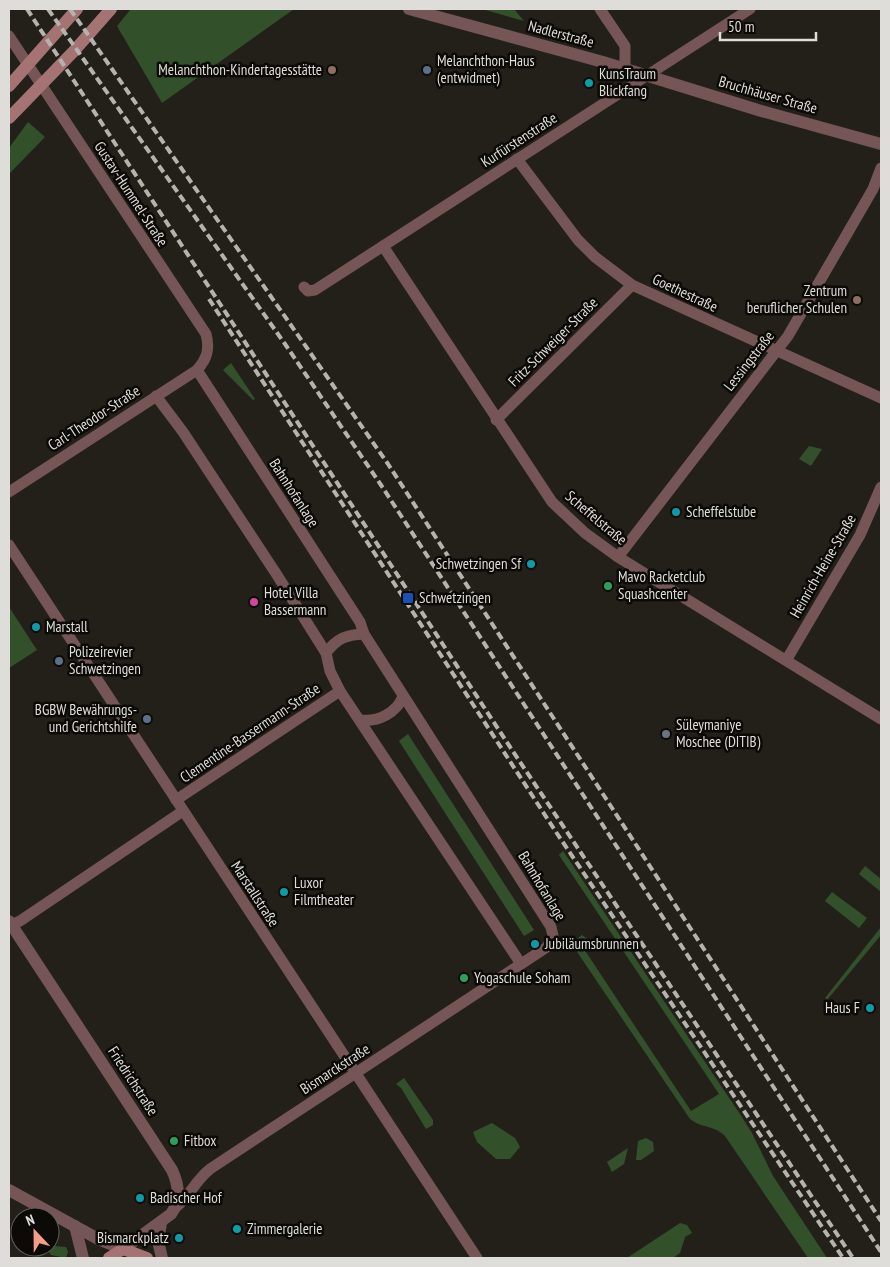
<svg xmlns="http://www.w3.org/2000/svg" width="890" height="1267" viewBox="0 0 890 1267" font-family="'PT Sans Narrow',sans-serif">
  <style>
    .green { fill: #32512b }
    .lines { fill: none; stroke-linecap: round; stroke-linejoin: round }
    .minor { stroke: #755556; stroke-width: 11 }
    .tertiary { stroke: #755556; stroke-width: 12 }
    .secondary { stroke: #a57374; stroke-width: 12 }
    .rail { stroke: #b5b3ae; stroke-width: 4; stroke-dasharray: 8 4; stroke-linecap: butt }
    .education-dot { fill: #8d6e63; stroke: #0b0a07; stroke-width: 2 }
    .service-dot { fill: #5c6f8a; stroke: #0b0a07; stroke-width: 2 }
    .culture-dot { fill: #0f9aa8; stroke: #0b0a07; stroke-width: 2 }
    .leisure-dot { fill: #2e9e5b; stroke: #0b0a07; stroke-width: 2 }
    .transit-dot { fill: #1a4fb4; stroke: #0b0a07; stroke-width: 2 }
    .hotel-dot { fill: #d1479c; stroke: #0b0a07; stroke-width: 2 }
    .worship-dot { fill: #6b7280; stroke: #0b0a07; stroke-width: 2 }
    .labels { text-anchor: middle; stroke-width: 5; stroke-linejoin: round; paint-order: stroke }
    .street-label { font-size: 15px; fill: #dfddd9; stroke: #0b0a07 }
    .poi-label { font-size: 15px; fill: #dfddd9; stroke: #0b0a07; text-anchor: start }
  </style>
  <rect width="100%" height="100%" fill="#232019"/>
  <g class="green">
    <path d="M131,9H294L162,103L117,26Z"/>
    <path d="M482,9H514L524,21Z"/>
    <path d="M28,122L45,137L9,174V148Z"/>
    <path d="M231,363L255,399L253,400L223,370Z"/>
    <path d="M809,446L822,449L811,466L799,459Z"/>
    <path d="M9,607L37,650L9,668Z"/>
    <path d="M408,734L534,930L524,936L399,741Z"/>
    <path d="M563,851L740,1114L752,1133L773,1176L827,1258H808L725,1136C714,1125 701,1128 690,1119L571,943L582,935L590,941L582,946L691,1111L719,1094L559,855Z"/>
    <path d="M865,866L881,879V892L859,874Z"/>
    <path d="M832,892L867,918L859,928L825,901Z"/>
    <path d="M881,927V935L827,1000L825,998Z"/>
    <path d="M404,1078L433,1120V1125L426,1129L401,1088L396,1084Z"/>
    <path d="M492,1123L515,1138L520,1147L510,1159H496L477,1142L473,1132Z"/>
    <path d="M646,1138L653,1142L654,1151L641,1160H636L638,1141Z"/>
    <path d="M628,1148L624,1164L612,1172L607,1162Z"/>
    <path d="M680,1223L687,1225L692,1233L685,1237L680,1253L673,1258H627Z"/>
    <path d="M54,1246L66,1247L68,1252L66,1258L51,1255L49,1252Z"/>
  </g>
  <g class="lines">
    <g class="minor">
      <path d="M600,9L625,46V69"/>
      <path d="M9,36L206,334C210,349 207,359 197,370L9,492"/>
      <path d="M517,159L578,240L595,257L632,285L881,398"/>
      <path d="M383,246L552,502L585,533L618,557L881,719"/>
      <path d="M304,287L308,291L315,290L750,9"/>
      <path d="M156,396L183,432L277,575L326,653L330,671L340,691L521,964"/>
      <path d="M496,420L632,285"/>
      <path d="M9,545L477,1258"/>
      <path d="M618,557L788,336L873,189L881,168"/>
      <path d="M326,653C337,638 346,635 364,634"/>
      <path d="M787,659L860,535L881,487"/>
      <path d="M361,720C378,722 397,713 403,696"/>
      <path d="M176,800L340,691"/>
      <path d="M9,926L20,921L183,811"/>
      <path d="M175,1208C191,1195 194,1182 210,1169L547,947L553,936L551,927L364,634L360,622L197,370"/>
    </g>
    <g class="tertiary">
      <path d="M409,9L603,62L758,110L881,144"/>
      <path d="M9,921L172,1170C179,1185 181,1200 171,1214L123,1249L100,1240L9,1190"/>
      <path d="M161,1223L158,1241L162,1258"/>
      <path d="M75,1226L83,1258"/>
    </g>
    <g class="secondary">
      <path d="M9,86L77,9"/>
      <path d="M9,118L74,51L111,9"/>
      <path d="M109,1258L123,1249L147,1258"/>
    </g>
    <g class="rail">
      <path d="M27,9L512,750L853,1258"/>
      <path d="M48,9L285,344L381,485L881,1252"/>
      <path d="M70,9L388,464L881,1221"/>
      <path d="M209,299L556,832L843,1258"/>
    </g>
  </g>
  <g class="education-dot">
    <circle cx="332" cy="70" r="5"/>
    <circle cx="857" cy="300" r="5"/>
  </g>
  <g class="service-dot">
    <circle cx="427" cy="70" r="5"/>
    <circle cx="59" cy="661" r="5"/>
    <circle cx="147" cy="719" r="5"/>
  </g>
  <g class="culture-dot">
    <circle cx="589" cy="83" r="5"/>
    <circle cx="676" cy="512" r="5"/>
    <circle cx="531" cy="564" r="5"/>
    <circle cx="36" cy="627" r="5"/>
    <circle cx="284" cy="892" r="5"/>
    <circle cx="535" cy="944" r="5"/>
    <circle cx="870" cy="1008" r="5"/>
    <circle cx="140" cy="1198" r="5"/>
    <circle cx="237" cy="1229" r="5"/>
    <circle cx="179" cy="1238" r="5"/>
  </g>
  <g class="leisure-dot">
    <circle cx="608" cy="586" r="5"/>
    <circle cx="464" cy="978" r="5"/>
    <circle cx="174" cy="1141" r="5"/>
  </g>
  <rect class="transit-dot" x="402" y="592" width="12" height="12" rx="2.5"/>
  <circle class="hotel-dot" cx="254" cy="602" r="5"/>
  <circle class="worship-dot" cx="666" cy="734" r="5"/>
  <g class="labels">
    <g class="street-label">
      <text transform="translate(561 34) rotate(15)" y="5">Nadlerstraße</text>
      <text transform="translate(768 95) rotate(16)" y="5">Bruchhäuser Straße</text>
      <text transform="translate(519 140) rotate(-33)" y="5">Kurfürstenstraße</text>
      <text transform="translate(131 194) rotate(57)" y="5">Gustav-Hummel-Straße</text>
      <text transform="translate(685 293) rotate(25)" y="5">Goethestraße</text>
      <text transform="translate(553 342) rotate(-45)" y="5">Fritz-Schweiger-Straße</text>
      <text transform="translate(749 361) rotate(-52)" y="5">Lessingstraße</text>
      <text transform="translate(94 418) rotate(-33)" y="5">Carl-Theodor-Straße</text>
      <text transform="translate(294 493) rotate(57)" y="5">Bahnhofanlage</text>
      <text transform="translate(596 518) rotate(40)" y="5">Scheffelstraße</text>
      <text transform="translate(823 566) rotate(-60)" y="5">Heinrich-Heine-Straße</text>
      <text transform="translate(250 733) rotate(-34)" y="5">Clementine-Bassermann-Straße</text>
      <text transform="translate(542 886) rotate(59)" y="5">Bahnhofanlage</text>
      <text transform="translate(255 894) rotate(57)" y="5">Marstallstraße</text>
      <text transform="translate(335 1069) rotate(-33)" y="5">Bismarckstraße</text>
      <text transform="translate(133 1081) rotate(57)" y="5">Friedrichstraße</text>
    </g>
    <g class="poi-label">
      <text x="437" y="66">Melanchthon-Haus<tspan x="437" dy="17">(entwidmet)</tspan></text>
      <text x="322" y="75" text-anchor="end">Melanchthon-Kindertagesstätte</text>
      <text x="599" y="79">KunsTraum<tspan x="599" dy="17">Blickfang</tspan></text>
      <text x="847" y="296" text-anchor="end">Zentrum<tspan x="847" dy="17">beruflicher Schulen</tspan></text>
      <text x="686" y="517">Scheffelstube</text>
      <text x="521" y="569" text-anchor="end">Schwetzingen Sf</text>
      <text x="618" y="582">Mavo Racketclub<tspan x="618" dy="17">Squashcenter</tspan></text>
      <text x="264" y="598">Hotel Villa<tspan x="264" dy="17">Bassermann</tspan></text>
      <text x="419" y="603">Schwetzingen</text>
      <text x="46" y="632">Marstall</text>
      <text x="69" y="657">Polizeirevier<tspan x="69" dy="17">Schwetzingen</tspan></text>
      <text x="137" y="715" text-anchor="end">BGBW Bewährungs-<tspan x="137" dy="17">und Gerichtshilfe</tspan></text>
      <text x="676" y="730">Süleymaniye<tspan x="676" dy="17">Moschee (DITIB)</tspan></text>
      <text x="294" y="888">Luxor<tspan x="294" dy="17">Filmtheater</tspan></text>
      <text x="545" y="949">Jubiläumsbrunnen</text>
      <text x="474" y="983">Yogaschule Soham</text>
      <text x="860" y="1013" text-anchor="end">Haus F</text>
      <text x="184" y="1146">Fitbox</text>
      <text x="150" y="1203">Badischer Hof</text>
      <text x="247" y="1234">Zimmergalerie</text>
      <text x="169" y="1243" text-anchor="end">Bismarckplatz</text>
    </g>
  </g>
  <rect width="890" height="1267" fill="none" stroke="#dfddd9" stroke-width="20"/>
  <g transform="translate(35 1232) rotate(338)"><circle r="24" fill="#0b0a07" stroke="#605e5b"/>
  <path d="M0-4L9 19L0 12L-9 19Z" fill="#f49e89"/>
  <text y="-8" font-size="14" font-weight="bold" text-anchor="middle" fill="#dfddd9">N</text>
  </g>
  <path d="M720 32v8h96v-8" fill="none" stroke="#dfddd9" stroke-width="2.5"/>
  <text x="728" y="32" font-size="15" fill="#dfddd9" stroke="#0b0a07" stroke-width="4" paint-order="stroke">50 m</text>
</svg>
